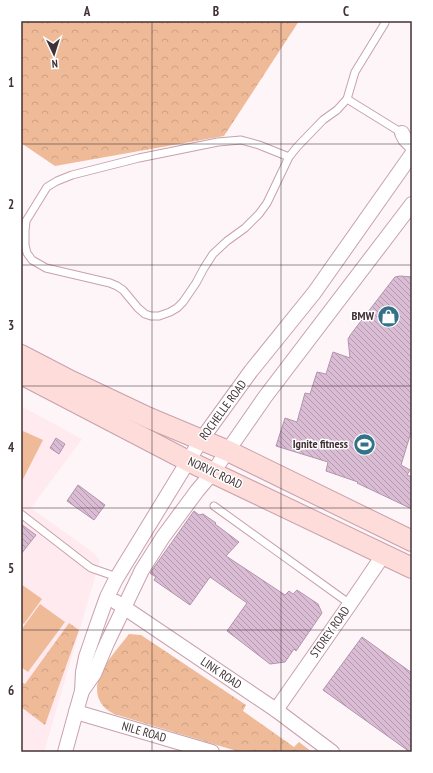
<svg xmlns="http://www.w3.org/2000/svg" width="433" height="773" viewBox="0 0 433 773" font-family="'PT Sans Narrow',sans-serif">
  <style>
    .built { fill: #ffeaef }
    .forest { fill: url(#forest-crowns) }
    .garden { fill: #efba98 }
    .building { fill: url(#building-back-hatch); stroke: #b294ac }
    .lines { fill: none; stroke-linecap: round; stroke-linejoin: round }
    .lane-casing { stroke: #c8a1ac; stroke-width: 9 }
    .street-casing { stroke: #c8a1ac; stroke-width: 16 }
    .secondary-casing { stroke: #c8a1ac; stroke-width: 22 }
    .lane { stroke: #fff; stroke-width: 7 }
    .street { stroke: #fff; stroke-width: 14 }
    .secondary { stroke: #fddcd9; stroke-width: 20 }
    .grid { fill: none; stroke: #423236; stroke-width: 1; stroke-opacity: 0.55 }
    .labels { text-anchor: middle; stroke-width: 3; stroke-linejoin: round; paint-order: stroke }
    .poi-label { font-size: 12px; font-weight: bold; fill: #423236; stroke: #fff; text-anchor: end }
    .street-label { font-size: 12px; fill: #423236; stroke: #fff }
    .neatline { fill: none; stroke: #423236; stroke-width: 1.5 }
    .grid-label { font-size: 13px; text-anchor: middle; font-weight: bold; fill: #423236 }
  </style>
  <defs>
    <pattern id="forest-crowns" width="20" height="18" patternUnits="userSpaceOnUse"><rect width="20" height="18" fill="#efba98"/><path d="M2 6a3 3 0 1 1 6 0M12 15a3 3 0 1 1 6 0" fill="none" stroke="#cea084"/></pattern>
    <pattern id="building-back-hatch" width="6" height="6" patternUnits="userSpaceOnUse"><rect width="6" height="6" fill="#dbbcd5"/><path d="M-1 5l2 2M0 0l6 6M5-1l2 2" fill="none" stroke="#b399ae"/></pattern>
  </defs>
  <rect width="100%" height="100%" fill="#fef5f8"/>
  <path class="built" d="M21,406L82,439L31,508L94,553L100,560L44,752H21Z"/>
  <g class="forest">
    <path d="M21,21H299L224,136L55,166L21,143Z"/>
    <path d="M69,623L79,630L45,725L21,707V682L25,684Z"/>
    <path d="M129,634L141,635L246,705L243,711L294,747L299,742L312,752H240L114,714C110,712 106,709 104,707C83,683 115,653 129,634Z"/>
  </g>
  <g class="garden">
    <path d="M23,431L43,440L21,483V434Z"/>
    <path d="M21,584L42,599L24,624L21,622Z"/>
    <path d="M40,604L65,622L28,672L21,667V630Z"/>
  </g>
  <g class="building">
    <path d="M400,276L412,277V429L401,465L410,470L407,475L412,477V509L357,483L358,482L326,471L328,462L276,446L285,418L297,422L305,393L310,394L317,372L326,374L333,352L350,358L348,339L351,334L391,282L395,277Z"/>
    <path d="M56,438L65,444L59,454L50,448Z"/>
    <path d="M78,485L105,505L94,520L67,501Z"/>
    <path d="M194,511L199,515L203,514L216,523L215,524L239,542L226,556L285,595L289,591L293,594L297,590L318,604L322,613L296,651L294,649L285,662L270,664L227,631L247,603L210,577L190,605L154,580L156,577L150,573Z"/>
    <path d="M21,524L36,535L21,554Z"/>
    <path d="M362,637L412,673V752H410L323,690Z"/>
  </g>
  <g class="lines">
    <defs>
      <g id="lane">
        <path d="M347,99L355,72L385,23"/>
        <path d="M289,157L259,145L241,140L218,142L139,158L72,175L57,181L47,187L26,221L25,231V245L27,253L32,260L46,268L110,283L117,286L123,290L138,308L145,314L151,316H159L170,312L177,308L183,302L196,283L204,268L213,254L227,241L245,228L259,214L267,203L289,157L297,147L323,120L337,110L347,99L402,133"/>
        <path d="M214,506L350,604"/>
        <path d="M21,514L87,565L91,568L117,577"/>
      </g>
      <g id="street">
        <path d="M402,133L405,139L412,146"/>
        <path d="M116,602L276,710L332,752"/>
        <path d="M82,691L94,674L107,643L142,570L163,537L197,491L213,472L265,397L412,204"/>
        <path d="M276,710L350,604L384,554"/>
        <path d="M76,712L212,752"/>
        <path d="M65,752L76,712L82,691L83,672L86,657L97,625L107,597L116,579L201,440L251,371L314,293L412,154"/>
      </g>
      <g id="secondary">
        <path d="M21,355L71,381L149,418L228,451L412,541"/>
        <path d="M21,374L188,461L412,568"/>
      </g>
    </defs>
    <use href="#lane" class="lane-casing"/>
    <use href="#street" class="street-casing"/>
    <use href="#secondary" class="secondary-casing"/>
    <use href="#lane" class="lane"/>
    <use href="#street" class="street"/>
    <use href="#secondary" class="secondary"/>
  </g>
  <path class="grid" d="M152,21V752M281,21V752M21,144H412M21,265H412M21,386H412M21,508H412M21,630H412"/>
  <defs>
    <symbol id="shop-disc" viewBox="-11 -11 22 22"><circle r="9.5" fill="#347288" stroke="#fff"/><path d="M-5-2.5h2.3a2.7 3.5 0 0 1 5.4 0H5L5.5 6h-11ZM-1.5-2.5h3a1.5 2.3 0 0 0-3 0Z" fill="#fff"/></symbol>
    <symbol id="stadium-disc" viewBox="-11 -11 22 22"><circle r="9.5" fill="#347288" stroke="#fff"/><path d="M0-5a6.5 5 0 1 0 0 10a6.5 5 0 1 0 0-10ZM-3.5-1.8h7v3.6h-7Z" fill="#fff"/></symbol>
  </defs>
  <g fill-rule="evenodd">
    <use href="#shop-disc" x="376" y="304" width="25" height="25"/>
    <use href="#stadium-disc" x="352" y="432" width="25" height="25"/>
  </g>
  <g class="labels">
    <g class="poi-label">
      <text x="374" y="320">BMW</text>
      <text x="348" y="448">Ignite fitness</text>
    </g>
    <g class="street-label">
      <text transform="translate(223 410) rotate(-54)" y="4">ROCHELLE ROAD</text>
      <text transform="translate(215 473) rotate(25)" y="4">NORVIC ROAD</text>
      <text transform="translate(330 632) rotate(-55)" y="4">STOREY ROAD</text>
      <text transform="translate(221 673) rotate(34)" y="4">LINK ROAD</text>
      <text transform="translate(144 732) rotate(16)" y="4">NILE ROAD</text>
    </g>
  </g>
  <rect width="433" height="773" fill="none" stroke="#ffffff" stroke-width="44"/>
  <g transform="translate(54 54) rotate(176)" stroke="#ffffff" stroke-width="3" paint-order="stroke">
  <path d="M0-3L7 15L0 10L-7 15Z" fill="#423236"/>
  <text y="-6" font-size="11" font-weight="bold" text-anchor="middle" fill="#423236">N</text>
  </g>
  <rect x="22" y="22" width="389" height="729" class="neatline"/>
  <g class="grid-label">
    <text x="87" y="16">A</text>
    <text x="216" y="16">B</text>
    <text x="346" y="16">C</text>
    <text x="11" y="87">1</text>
    <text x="11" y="209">2</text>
    <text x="11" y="330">3</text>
    <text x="11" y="452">4</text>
    <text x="11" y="573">5</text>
    <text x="11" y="695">6</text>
  </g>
</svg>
